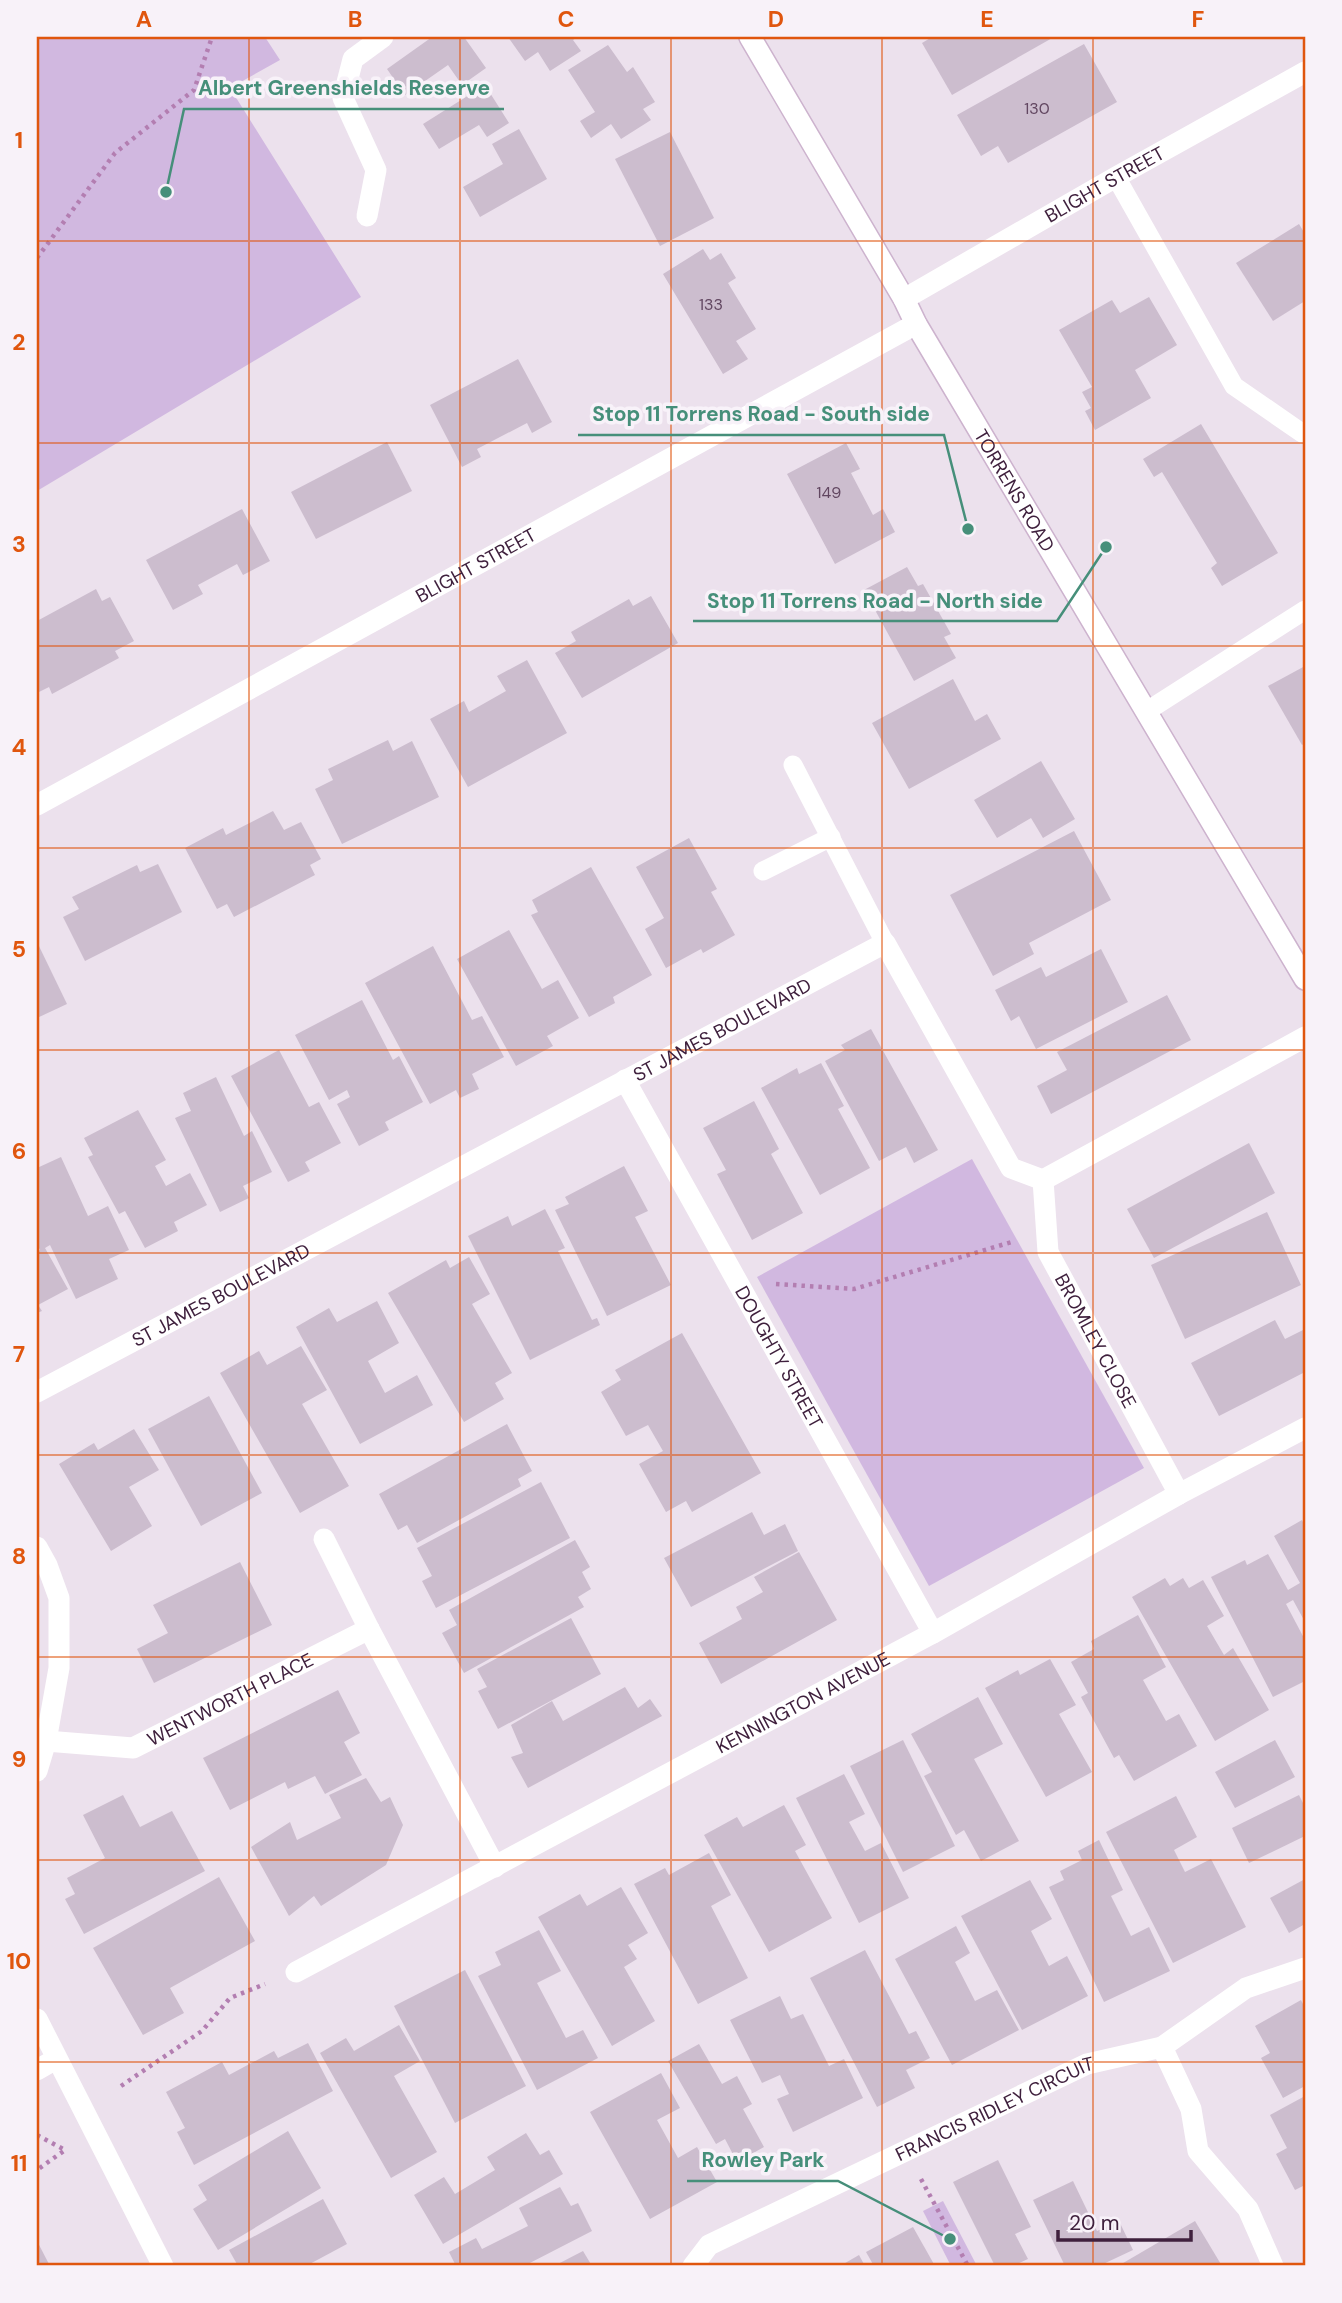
<svg xmlns="http://www.w3.org/2000/svg" width="1342" height="2303" viewBox="0 0 1342 2303" font-family="'DM Sans',sans-serif">
  <style>
    .green { fill: #d1b8e0 }
    .building { fill: #ccbdce }
    .lines { fill: none; stroke-linecap: round; stroke-linejoin: round }
    .secondary-casing { stroke: #cdb3ce; stroke-width: 24 }
    .path { stroke: #b37eb1; stroke-width: 4.5; stroke-dasharray: 3.5 5; stroke-linecap: butt }
    .lane { stroke: #fff; stroke-width: 19 }
    .street { stroke: #fff; stroke-width: 21 }
    .secondary { stroke: #fff; stroke-width: 21 }
    .grid { fill: none; stroke: #e0560e; stroke-width: 2; stroke-opacity: 0.55 }
    .labels { text-anchor: middle; stroke-width: 7; stroke-linejoin: round; paint-order: stroke }
    .number-label { font-size: 16px; fill: #624761 }
    .street-label { font-size: 19px; fill: #3f203d; stroke: #f8f2f9 }
    .leader { fill: none; stroke: #468f7a; stroke-width: 2.5 }
    .callout-dot { fill: #468f7a; stroke: #f8f2f9; stroke-width: 2.5 }
    .callout-label { font-size: 21px; text-anchor: middle; font-weight: bold; fill: #468f7a; stroke: #f8f2f9; stroke-width: 7; stroke-linejoin: round; paint-order: stroke }
    .neatline { fill: none; stroke: #e0560e; stroke-width: 2.5 }
    .grid-label { font-size: 23px; text-anchor: middle; font-weight: bold; fill: #e0560e }
  </style>
  <rect width="100%" height="100%" fill="#ece1ed"/>
  <g class="green">
    <path d="M37,37H265L280,60L230,88L361,297L37,491Z"/>
    <path d="M972,1159L1144,1468L929,1586L757,1277Z"/>
    <path d="M943,2201L977,2266H951L923,2211Z"/>
  </g>
  <g class="building">
    <path d="M432,37H464L486,68L462,85L448,65L405,95L387,69Z"/>
    <path d="M508,37H577L573,40L581,51L550,71L538,52L525,61Z"/>
    <path d="M932,37H1054L952,95L922,43Z"/>
    <path d="M1084,44L1117,102L1008,163L998,146L981,156L957,115Z"/>
    <path d="M608,45L627,72L633,67L655,102L643,109L651,120L621,139L611,124L591,138L580,121L595,112L568,70Z"/>
    <path d="M485,85L509,123L487,137L479,125L439,149L423,124Z"/>
    <path d="M519,129L547,179L480,217L463,187L503,164L492,144Z"/>
    <path d="M670,132L714,218L660,246L615,159Z"/>
    <path d="M1299,224L1305,234V301L1273,321L1236,263Z"/>
    <path d="M703,249L710,260L721,253L736,278L728,283L756,329L736,341L748,359L723,374L663,274Z"/>
    <path d="M1149,297L1177,345L1135,370L1151,398L1095,430L1085,411L1091,408L1082,392L1092,387L1059,330L1112,300L1120,313Z"/>
    <path d="M518,359L552,422L532,433L527,423L477,449L481,457L462,467L430,405Z"/>
    <path d="M1201,424L1278,553L1222,586L1211,568L1217,563L1162,472L1154,477L1143,459Z"/>
    <path d="M387,442L412,491L316,539L291,492Z"/>
    <path d="M846,443L860,469L851,473L873,515L883,509L895,532L835,564L787,474Z"/>
    <path d="M242,509L270,561L243,575L237,564L198,585L203,594L173,610L146,560Z"/>
    <path d="M907,567L918,586L923,584L951,634L944,637L956,658L914,681L864,590Z"/>
    <path d="M96,589L102,601L110,597L134,641L115,651L119,658L52,694L49,687L37,693V621Z"/>
    <path d="M651,596L678,643L582,698L555,653L576,641L571,632L629,599L633,606Z"/>
    <path d="M527,660L567,733L468,787L430,719L464,701L469,712L506,691L497,676Z"/>
    <path d="M1305,666V743L1302,745L1268,686Z"/>
    <path d="M953,679L975,721L987,714L1001,739L909,789L872,723Z"/>
    <path d="M388,740L393,751L412,741L439,797L342,844L315,789L333,780L328,769Z"/>
    <path d="M1041,761L1075,819L1043,838L1031,818L997,838L974,800Z"/>
    <path d="M273,811L284,830L301,822L321,859L310,865L315,875L234,917L227,904L217,909L185,848L223,828L226,835Z"/>
    <path d="M1074,831L1111,900L1029,943L1034,954L993,976L950,895Z"/>
    <path d="M689,838L717,889L711,892L735,935L703,953L701,949L666,968L645,929L664,918L636,867Z"/>
    <path d="M158,864L182,912L85,961L63,917L79,909L72,897L137,865L140,872Z"/>
    <path d="M591,867L652,975L613,997L615,1003L589,1017L531,915L538,912L532,900Z"/>
    <path d="M509,930L542,989L558,980L579,1018L547,1036L553,1046L516,1066L457,959Z"/>
    <path d="M37,942L67,1004L37,1018Z"/>
    <path d="M433,946L472,1020L482,1016L504,1057L472,1074L479,1089L460,1098L456,1090L430,1104L365,983Z"/>
    <path d="M1101,949L1128,1002L1036,1049L1019,1016L1011,1021L995,990L1041,967L1046,977Z"/>
    <path d="M1167,995L1191,1040L1051,1114L1037,1086L1067,1070L1057,1052Z"/>
    <path d="M362,1000L393,1060L399,1056L423,1102L385,1122L389,1130L359,1146L337,1104L350,1097L347,1090L329,1100L295,1035Z"/>
    <path d="M871,1029L938,1150L914,1163L906,1147L879,1161L825,1061L845,1050L841,1045Z"/>
    <path d="M279,1050L309,1107L319,1102L341,1143L305,1162L310,1171L288,1182L231,1076Z"/>
    <path d="M821,1063L844,1106L838,1109L870,1168L820,1195L761,1088L797,1068L799,1074Z"/>
    <path d="M216,1077L244,1136L252,1131L272,1172L243,1186L249,1198L220,1212L175,1118L191,1111L183,1093Z"/>
    <path d="M754,1101L779,1149L771,1154L803,1213L752,1240L717,1174L726,1170L703,1128Z"/>
    <path d="M138,1110L166,1160L155,1166L166,1186L190,1173L207,1205L174,1222L178,1231L145,1248L125,1211L119,1214L88,1157L93,1155L84,1138Z"/>
    <path d="M1249,1143L1275,1193L1154,1258L1127,1209Z"/>
    <path d="M61,1157L88,1216L108,1206L129,1250L109,1259L118,1279L76,1299L50,1245L45,1248L68,1289L38,1305L42,1311L37,1313V1252L40,1250L37,1244V1168Z"/>
    <path d="M624,1166L648,1211L635,1217L671,1285L607,1316L555,1210L569,1204L565,1197Z"/>
    <path d="M545,1209L565,1248L558,1251L592,1320L597,1318L600,1325L530,1360L468,1236L508,1216L512,1226Z"/>
    <path d="M1267,1212L1301,1285L1185,1339L1151,1265Z"/>
    <path d="M469,1257L490,1294L472,1304L512,1373L495,1383L504,1399L464,1422L388,1293L446,1260L450,1268Z"/>
    <path d="M377,1301L399,1343L368,1361L385,1393L417,1375L433,1405L360,1444L296,1327L329,1308L337,1322Z"/>
    <path d="M1275,1320L1285,1339L1303,1330L1305,1335V1372L1219,1416L1191,1363Z"/>
    <path d="M682,1333L761,1473L692,1512L686,1501L666,1512L639,1464L663,1451L648,1425L626,1436L601,1392L621,1380L615,1370Z"/>
    <path d="M301,1346L327,1390L302,1404L349,1486L300,1513L220,1373L259,1351L267,1365Z"/>
    <path d="M209,1396L262,1493L201,1526L148,1429Z"/>
    <path d="M507,1424L532,1471L518,1479L521,1486L417,1543L407,1525L398,1530L379,1494Z"/>
    <path d="M134,1429L159,1470L129,1487L152,1526L111,1551L59,1464L94,1443L98,1450Z"/>
    <path d="M541,1482L570,1538L436,1608L422,1581L432,1576L417,1548Z"/>
    <path d="M752,1512L764,1535L785,1524L798,1551L691,1607L664,1558Z"/>
    <path d="M1302,1520L1305,1526V1622L1293,1600L1286,1604L1305,1640V1681L1273,1697L1211,1577L1245,1560L1247,1565L1268,1554L1288,1590L1300,1583L1274,1536Z"/>
    <path d="M575,1540L590,1567L582,1572L591,1589L578,1597L584,1607L464,1673L442,1633L457,1625L449,1610Z"/>
    <path d="M799,1552L837,1620L721,1684L699,1643L742,1619L736,1607L763,1592L754,1577Z"/>
    <path d="M240,1562L272,1625L154,1683L137,1649L168,1633L153,1605Z"/>
    <path d="M1165,1578L1170,1586L1183,1578L1189,1588L1203,1580L1224,1616L1207,1626L1224,1655L1233,1648L1269,1710L1215,1741L1132,1597Z"/>
    <path d="M1138,1615L1166,1667L1143,1680L1166,1721L1179,1714L1197,1746L1134,1781L1119,1755L1114,1758L1081,1697L1088,1693L1071,1662L1094,1649L1091,1641Z"/>
    <path d="M571,1618L601,1674L498,1729L478,1691L487,1687L477,1669Z"/>
    <path d="M1050,1659L1076,1705L1059,1714L1092,1772L1046,1797L985,1688L1018,1670L1020,1675Z"/>
    <path d="M625,1687L638,1708L650,1699L662,1716L528,1788L511,1757L523,1753L511,1725L552,1701L563,1721Z"/>
    <path d="M338,1690L360,1733L344,1742L362,1775L325,1794L315,1776L288,1789L285,1782L230,1810L203,1758Z"/>
    <path d="M978,1697L1003,1744L974,1759L1019,1841L981,1861L964,1830L956,1835L924,1776L932,1772L911,1734Z"/>
    <path d="M903,1740L955,1846L903,1872L850,1766Z"/>
    <path d="M1275,1740L1295,1777L1235,1808L1215,1772Z"/>
    <path d="M844,1774L865,1814L849,1822L865,1851L881,1843L909,1898L859,1923L796,1798Z"/>
    <path d="M366,1778L381,1802L390,1797L403,1825L386,1865L321,1906L314,1896L289,1916L251,1847L290,1822L297,1840L341,1818L329,1795Z"/>
    <path d="M123,1795L140,1827L172,1811L205,1871L84,1934L65,1899L75,1894L67,1878L105,1858L83,1815Z"/>
    <path d="M1299,1795L1305,1807V1836L1249,1863L1232,1828Z"/>
    <path d="M1176,1796L1197,1837L1174,1850L1185,1872L1211,1859L1246,1927L1173,1963L1106,1832Z"/>
    <path d="M784,1805L806,1845L795,1851L832,1918L769,1952L704,1835L737,1817L743,1827Z"/>
    <path d="M1099,1840L1123,1890L1111,1896L1131,1936L1149,1927L1170,1971L1104,2002L1049,1887L1064,1880L1060,1871L1082,1860L1078,1851Z"/>
    <path d="M709,1853L731,1895L711,1906L748,1978L698,2004L634,1884L665,1868L669,1875Z"/>
    <path d="M219,1877L255,1941L170,1988L184,2013L143,2035L93,1948Z"/>
    <path d="M1305,1879V1924L1289,1933L1270,1898Z"/>
    <path d="M1030,1880L1052,1919L1031,1931L1049,1966L1067,1956L1088,1996L1022,2030L961,1916Z"/>
    <path d="M621,1887L648,1933L628,1945L637,1959L624,1967L655,2021L612,2046L538,1917L580,1894L587,1906Z"/>
    <path d="M956,1926L970,1953L955,1962L975,2001L997,1990L1019,2030L952,2065L895,1959Z"/>
    <path d="M539,1930L561,1971L537,1983L566,2038L583,2030L598,2058L537,2090L478,1976L501,1965L495,1952Z"/>
    <path d="M865,1950L909,2034L916,2031L930,2058L906,2070L915,2088L877,2107L810,1978Z"/>
    <path d="M465,1970L526,2086L455,2123L394,2006Z"/>
    <path d="M780,1996L791,2019L803,2014L829,2066L844,2059L863,2098L793,2132L777,2099L789,2094L780,2075L762,2083L730,2020Z"/>
    <path d="M1301,2000L1305,2008V2086L1283,2098L1261,2058L1270,2053L1255,2026Z"/>
    <path d="M399,2025L420,2061L394,2076L437,2152L391,2178L320,2053L346,2038L354,2051Z"/>
    <path d="M308,2043L333,2091L194,2165L177,2132L185,2128L166,2092L222,2062L229,2075L274,2051L278,2058Z"/>
    <path d="M699,2044L722,2084L737,2076L752,2104L743,2109L764,2147L737,2162L725,2139L716,2144L668,2061Z"/>
    <path d="M661,2073L680,2108L657,2120L678,2158L697,2147L717,2182L650,2219L590,2112Z"/>
    <path d="M1305,2096V2185L1295,2190L1276,2154L1287,2148L1270,2115Z"/>
    <path d="M288,2131L321,2188L218,2250L193,2209L207,2200L198,2185Z"/>
    <path d="M526,2133L540,2155L549,2150L563,2174L443,2244L414,2195L444,2177L455,2194L495,2170L487,2157Z"/>
    <path d="M998,2160L1031,2227L1015,2234L1028,2259L1013,2266H995L953,2182Z"/>
    <path d="M1073,2181L1097,2231L1119,2221L1133,2250L1099,2266H1065L1033,2200Z"/>
    <path d="M560,2187L571,2206L578,2203L592,2231L524,2266H456L449,2252L476,2238L482,2249L528,2226L519,2208Z"/>
    <path d="M323,2199L347,2244L306,2266H238L229,2250Z"/>
    <path d="M1195,2221L1222,2266H1118Z"/>
    <path d="M913,2227L935,2266H874L866,2252Z"/>
    <path d="M37,2241L50,2266H37Z"/>
    <path d="M583,2251L592,2266H554Z"/>
    <path d="M859,2255L865,2266H840Z"/>
  </g>
  <g class="lines">
    <defs>
      <g id="secondary">
        <path id="s9" d="M750,37L904,299L916,324L1305,979"/>
      </g>
    </defs>
    <use href="#secondary" class="secondary-casing"/>
    <g class="path">
      <path d="M37,258L115,153L194,90L212,37"/>
      <path d="M776,1284L854,1289L1015,1241"/>
      <path d="M121,2086L202,2031L230,1998L265,1984"/>
      <path d="M37,2135L65,2150L37,2170"/>
      <path d="M921,2179L968,2266"/>
    </g>
    <g class="lane">
      <path d="M1116,177L1234,386L1302,433L1305,431"/>
      <path d="M1147,711L1305,610"/>
      <path d="M793,765L885,943"/>
      <path d="M763,871L831,837"/>
    </g>
    <g class="street">
      <path d="M367,216L376,170L343,98L353,59L383,37"/>
      <path id="s1" d="M904,299L1116,177L1305,72"/>
      <path id="s2" d="M37,805L916,324"/>
      <path id="s3" d="M625,1080L933,1633"/>
      <path id="s4" d="M1043,1180L1048,1252L1179,1494"/>
      <path id="s5" d="M37,1392L885,943L1011,1168L1043,1180L1305,1037"/>
      <path d="M324,1539L369,1629"/>
      <path d="M37,1547L47,1565L59,1598V1668L46,1741L37,1771"/>
      <path id="s6" d="M46,1741L133,1748L369,1629L495,1867"/>
      <path id="s7" d="M296,1972L933,1633L1179,1494L1305,1428"/>
      <path d="M37,2019L163,2266"/>
      <path d="M1162,2047L1191,2109L1198,2151L1248,2209L1273,2266"/>
      <path d="M37,2070L56,2059"/>
      <path id="s8" d="M693,2266L709,2245L1087,2064L1162,2047L1246,1988L1305,1968"/>
    </g>
    <use href="#secondary" class="secondary"/>
  </g>
  <path class="grid" d="M249,37V2266M460,37V2266M671,37V2266M882,37V2266M1093,37V2266M37,241H1305M37,443H1305M37,646H1305M37,848H1305M37,1050H1305M37,1253H1305M37,1455H1305M37,1657H1305M37,1860H1305M37,2062H1305"/>
  <g class="labels">
    <g class="number-label">
      <text x="1037" y="114">130</text>
      <text x="711" y="310">133</text>
      <text x="829" y="498">149</text>
    </g>
    <g class="street-label">
      <text dy="7" stroke="none"><textPath href="#s1" startOffset="231">BLIGHT STREET</textPath></text>
      <text dy="7" stroke="none"><textPath href="#s9" startOffset="525">TORRENS ROAD</textPath></text>
      <text dy="7" stroke="none"><textPath href="#s2" startOffset="500">BLIGHT STREET</textPath></text>
      <text dy="7" stroke="none"><textPath href="#s5" startOffset="775">ST JAMES BOULEVARD</textPath></text>
      <text dy="7" stroke="none"><textPath href="#s5" startOffset="208">ST JAMES BOULEVARD</textPath></text>
      <text dy="7" stroke="none"><textPath href="#s4" startOffset="173">BROMLEY CLOSE</textPath></text>
      <text dy="7" stroke="none"><textPath href="#s3" startOffset="317">DOUGHTY STREET</textPath></text>
      <text dy="7" stroke="none"><textPath href="#s6" startOffset="196">WENTWORTH PLACE</textPath></text>
      <text dy="7" stroke="none"><textPath href="#s7" startOffset="574">KENNINGTON AVENUE</textPath></text>
      <text dy="7" stroke="none"><textPath href="#s8" startOffset="343">FRANCIS RIDLEY CIRCUIT</textPath></text>
    </g>
  </g>
  <path class="leader" d="M166 192L184 109H504M968 529L944 435H578M1106 547L1057 621H693M950 2239L838 2181H687"/>
  <g class="callout-dot">
    <circle cx="166" cy="192" r="7"/>
    <circle cx="968" cy="529" r="7"/>
    <circle cx="1106" cy="547" r="7"/>
    <circle cx="950" cy="2239" r="7"/>
  </g>
  <g class="callout-label">
    <text x="344" y="95">Albert Greenshields Reserve</text>
    <text x="761" y="421">Stop 11 Torrens Road - South side</text>
    <text x="875" y="608">Stop 11 Torrens Road - North side</text>
    <text x="763" y="2167">Rowley Park</text>
  </g>
  <rect width="1342" height="2303" fill="none" stroke="#f8f2f9" stroke-width="77"/>
  <path d="M1058 2230v10h133v-10" fill="none" stroke="#3f203d" stroke-width="3.5"/>
  <text x="1069" y="2230" font-size="21" fill="#3f203d" stroke="#f8f2f9" stroke-width="5" paint-order="stroke">20 m</text>
  <rect x="38" y="38" width="1266" height="2226" class="neatline"/>
  <g class="grid-label">
    <text x="144" y="27">A</text>
    <text x="355" y="27">B</text>
    <text x="566" y="27">C</text>
    <text x="776" y="27">D</text>
    <text x="987" y="27">E</text>
    <text x="1198" y="27">F</text>
    <text x="19" y="148">1</text>
    <text x="19" y="350">2</text>
    <text x="19" y="552">3</text>
    <text x="19" y="755">4</text>
    <text x="19" y="957">5</text>
    <text x="19" y="1159">6</text>
    <text x="19" y="1362">7</text>
    <text x="19" y="1564">8</text>
    <text x="19" y="1767">9</text>
    <text x="19" y="1969">10</text>
    <text x="19" y="2171">11</text>
  </g>
</svg>
